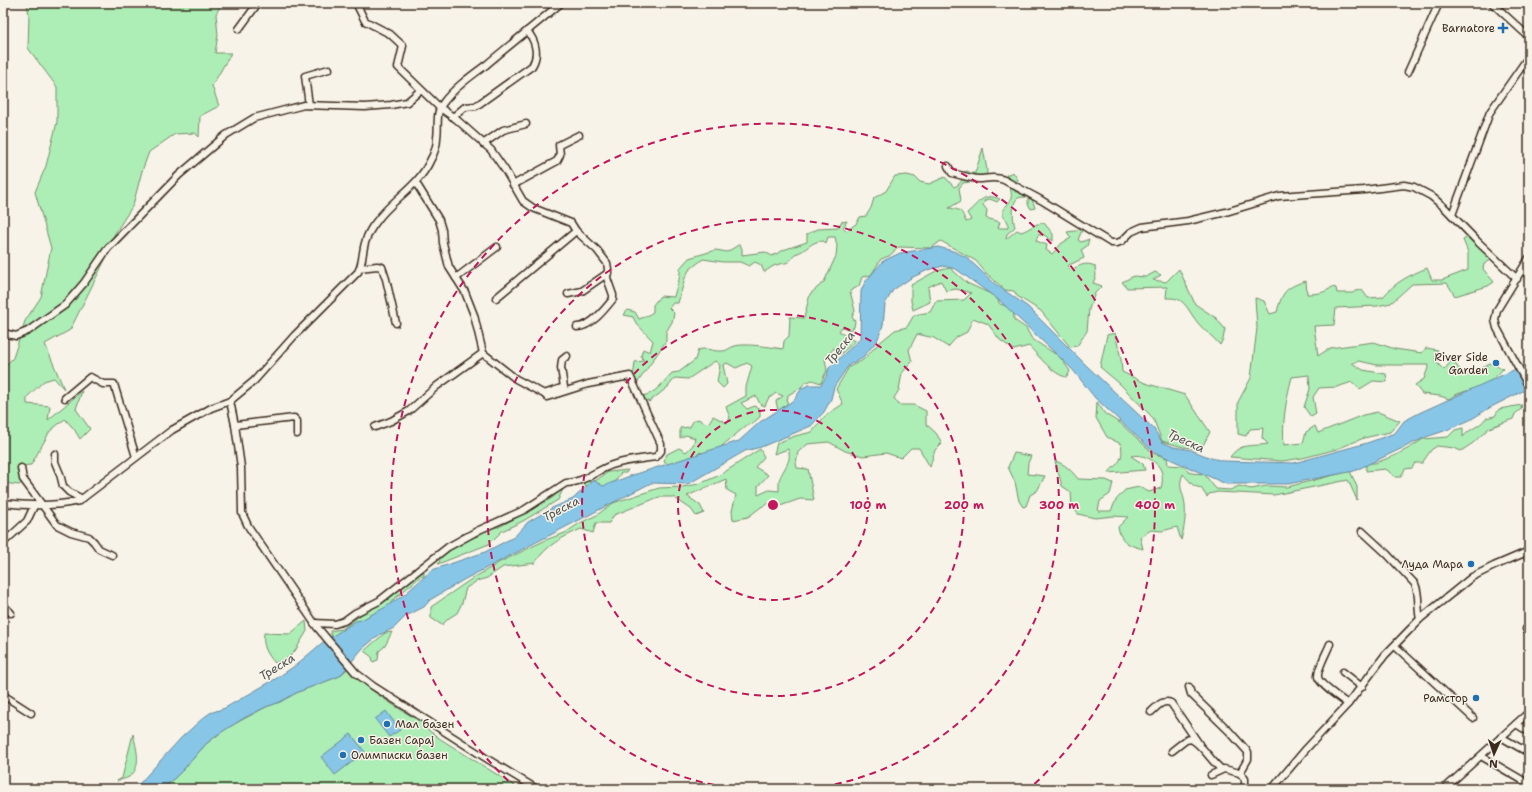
<svg xmlns="http://www.w3.org/2000/svg" width="1532" height="792" viewBox="0 0 1532 792" font-family="'Shantell Sans',sans-serif">
  <style>
    .green { fill: #adeeb6; stroke: #748c6a }
    .water { fill: #88c6e8; stroke: #698897 }
    .lines { fill: none; stroke-linecap: round; stroke-linejoin: round }
    .minor-casing { stroke: #3b2a1e; stroke-width: 9 }
    .minor { stroke: #f7f3e8; stroke-width: 6 }
    .ring { fill: none; stroke: #c2185b; stroke-width: 2; stroke-dasharray: 7 5 }
    .poi-dot { fill: #1f6fb2; stroke: #f7f3e8; stroke-width: 1.5 }
    .labels { text-anchor: middle; stroke-width: 3; stroke-linejoin: round; paint-order: stroke }
    .poi-label { font-size: 11px; fill: #3b2a1e; stroke: #f7f3e8; text-anchor: end }
    .water-label { font-size: 12px; font-style: italic; fill: #4e5150; stroke: #f7f3e8 }
    .centre { fill: #c2185b; stroke: #f7f3e8; stroke-width: 2 }
    .ring-label { font-size: 12px; text-anchor: middle; font-weight: bold; fill: #c2185b; stroke: #f7f3e8; stroke-width: 3; stroke-linejoin: round; paint-order: stroke }
  </style>
  <rect width="100%" height="100%" fill="#f7f3e8"/>
  <filter id="ink" filterUnits="userSpaceOnUse"><feTurbulence type="fractalNoise" baseFrequency=".025" numOctaves="2"/><feDisplacementMap in="SourceGraphic" scale="8" xChannelSelector="R" yChannelSelector="G"/><feConvolveMatrix kernelMatrix="1 2 1 2 8 2 1 2 1" color-interpolation-filters="sRGB"/></filter>
  <g filter="url(#ink)">
    <g class="green">
      <path d="M27,3H222L216,14L218,35L215,53H231L212,86L219,106L200,116L199,137L195,133L175,134L149,152L142,171L133,205L114,235L107,256L70,330L45,344L64,389L54,378L44,381L27,397V404L50,406L48,420L82,391L76,409L90,429L80,439L74,429L65,419L50,431L31,465L18,466L23,482L19,485L3,483V368L13,358L25,321L41,297L51,248L35,192L46,166L57,122V87L28,48L29,15Z"/>
      <path d="M983,148L987,170L986,179L963,183L959,188L961,201L949,208C963,210 961,211 966,222L971,220L967,213C979,203 983,192 1000,199L997,202L990,199L985,200L983,205L987,210L986,218L1000,222L998,228H1008V222L1003,216V209C1018,196 1009,190 1006,175L1013,172L1018,180L1015,185V192H1024L1032,199L1035,208L1031,209L1028,204V197C1025,197 1020,197 1018,198C1011,202 1013,221 1015,227L1007,234L1006,239L1017,230L1021,232C1031,229 1034,223 1044,223L1053,234V241L1044,235H1038L1036,241L1047,245L1046,250L1052,254L1062,243L1071,238L1067,232L1082,230L1078,240L1081,242L1089,239L1087,246L1081,250L1084,258L1067,266L1071,270C1080,265 1086,262 1095,266L1096,276L1093,283L1102,286L1095,293L1089,309L1087,331L1077,346L1070,347L1041,311L1017,296L1014,291L1005,290L986,273L976,261L941,241L931,248L899,247L889,256L881,259L871,275L862,277L859,286L850,291L855,311L852,317L855,321L854,327L850,330L842,327L839,331L848,338L855,341L840,355L834,348L825,359L827,370L821,383L812,380L805,383L800,388L788,395L787,404L778,411L776,401L783,396L776,393L768,399L765,406L760,404L756,396L741,403L747,409L755,406L760,409V417L754,422L747,425L710,456L700,452L691,463L673,468L664,461L667,454L679,448L686,452L693,445L695,438L686,435L680,438V428L690,427L693,421L698,419L708,424L713,416L727,423L730,418L726,407L746,396V387L752,366L747,363L736,368L727,363L723,365L727,384L723,388L717,382L720,365L715,361L688,379L675,378L668,387L649,402L641,396C655,395 663,382 672,373L679,372L695,360L698,350C707,347 714,352 723,351C727,351 730,347 735,346C745,343 771,347 783,349L784,341L789,336L790,317L804,318L810,294L824,282L836,256L837,246L835,237H828L826,243L823,241C810,241 807,251 795,254C788,265 787,262 776,265C772,266 768,270 764,272L761,265L755,262L749,266L740,262H723L703,259L689,270L685,278L678,303H673L669,308L674,313L672,322L666,332V341L638,382L630,385L624,381L623,376L633,379L635,362L644,361L641,356L643,349L650,352L653,341L636,323L633,317L624,315L627,310L635,312L639,319L647,316L653,312V305L660,296L674,297C676,286 681,279 680,268L689,258L716,250L727,252L740,244L742,249V255L765,252L772,256L786,249L807,242V234L818,229L838,228L841,222L847,221L843,228L846,231L856,224L860,217L866,216L871,208L874,198L886,191L895,176L907,175L915,177L920,182L929,184L945,177L954,187L958,185L963,179L970,180L959,173L968,171L970,173H975Z"/>
      <path d="M1468,237L1491,260L1484,264L1483,269L1494,282L1488,286L1455,296L1447,283L1412,284L1391,303L1377,306L1336,308L1334,325L1314,326L1318,356L1330,348L1374,342L1395,349L1422,353L1426,348L1438,350L1435,361L1444,370L1452,360L1461,371L1470,374L1490,363L1503,369C1498,374 1491,382 1484,385C1472,391 1459,391 1449,399L1440,396L1422,394L1415,385L1424,379L1429,365H1377L1359,361L1352,363L1363,370L1386,374L1387,382L1373,381L1360,389L1352,382L1337,387L1319,388L1313,397L1316,414L1311,417L1304,407L1310,389L1309,375L1292,377C1286,399 1282,423 1284,445L1303,443L1306,432L1315,426L1318,433L1363,415L1378,412L1400,421L1390,432L1364,438L1337,449L1303,458L1282,461L1230,457C1241,442 1251,447 1268,444L1262,438L1263,428L1250,429L1246,436L1238,434V402L1251,378L1257,328L1255,298L1264,301L1270,314L1277,312C1282,292 1286,287 1306,281L1307,294C1317,294 1325,293 1332,287L1336,288L1337,293H1353L1355,291L1362,290L1368,298L1383,297C1395,282 1410,275 1427,268L1432,280H1442L1468,270V252L1463,240Z"/>
      <path d="M950,268L967,283L995,296L1000,304L1013,309L1014,320L1026,328L1032,339L1060,357L1070,371L1067,377C1054,376 1038,355 1029,346L1014,350L1000,340L988,324L973,318L967,332L957,337L948,347L934,338L917,334L909,350L912,362L902,373L899,390L894,398L899,405H914L926,411V424L936,433L942,443L935,450L930,467L919,448H911L901,458L886,453L863,456L845,451L829,442L808,444L798,452L796,463L797,468L808,469L814,500L800,499L780,506L774,501L761,507L748,517L733,520L732,511L736,495L727,490L726,479L687,496L700,505L704,513L696,516L691,509L673,497H659L614,515L609,523H596L593,533L581,529C563,537 546,545 535,563L503,567L487,578L477,581L466,588L462,603L457,613L449,618L442,625L431,618V607L470,580L500,562L548,539L565,533L580,523L597,515L613,503L659,488L682,487L699,484L720,475L760,449L764,457L755,467L768,475L758,486V495L769,490L779,491C779,488 779,484 779,481C782,469 793,462 788,449L774,454L777,443L795,436L812,432L825,416L843,404L836,389L849,367L863,360L878,344L895,330L907,327L914,315L930,312L936,301L964,300L971,293L956,289L946,291L941,281L928,287L930,302L913,310L911,301V285L936,271Z"/>
      <path d="M1179,269L1195,304L1216,318L1225,329L1223,339L1220,345C1213,336 1204,331 1198,323C1192,316 1187,305 1181,301C1177,298 1171,298 1166,298L1167,287L1127,288L1122,282L1134,276L1146,277L1155,272L1161,275L1153,280L1166,282Z"/>
      <path d="M1115,333L1121,359L1122,372L1145,383L1185,395L1210,432L1201,449L1183,447L1162,441L1153,418L1120,384L1100,367L1107,335Z"/>
      <path d="M1097,402L1105,414L1120,423L1153,453L1167,458L1168,465L1183,466L1191,473L1204,474L1216,489L1230,490L1239,486L1251,489L1267,486L1287,487L1350,471L1357,487V500L1348,480L1274,495L1218,492L1209,494L1207,497L1201,488L1194,486L1183,474C1177,488 1184,492 1185,505C1186,518 1184,529 1181,540L1177,527L1162,531L1151,530L1140,537L1143,549C1129,545 1121,543 1118,527L1128,517L1114,516L1095,518L1078,514L1072,506L1071,492L1062,486L1055,461C1065,464 1071,470 1078,479L1106,480L1113,483L1110,494L1100,501L1098,511H1111L1116,500L1125,490L1139,487L1149,492L1161,488C1162,484 1163,479 1162,475C1161,462 1143,453 1131,456L1143,464L1145,470L1108,473C1119,462 1124,460 1121,444L1107,437L1096,418Z"/>
      <path d="M1522,405L1521,409L1515,414L1513,419L1489,428L1473,443L1461,451L1454,448L1437,446L1431,450L1422,463H1415L1412,468L1405,469L1401,477H1395L1386,469L1366,471V463H1375L1394,456L1411,447L1423,439L1448,437L1455,430L1463,428V437C1470,428 1480,427 1486,418L1495,416L1499,409Z"/>
      <path d="M1014,453L1031,456L1028,463L1027,474L1045,476L1037,491L1030,495L1026,506L1023,507L1019,501L1015,482L1008,467Z"/>
      <path d="M628,470L626,473H621L614,482L605,489L584,485V482L595,481L608,472Z"/>
      <path d="M564,487L558,500L523,521L502,531L489,544L438,564C443,551 455,545 463,533L466,540L478,536L488,527H499L552,498Z"/>
      <path d="M428,569L424,572V576L420,577L392,601L387,610L353,624L332,637L330,631L342,629L369,609L387,600L416,576Z"/>
      <path d="M306,621L307,631L295,651L288,658L275,663C267,654 262,645 264,633L290,634Z"/>
      <path d="M392,632L385,646L379,651L378,660L373,662L372,657L364,651L385,633Z"/>
      <path d="M348,668C369,692 397,707 424,724L428,730L442,740L520,789H163L182,771L206,744L227,728L266,707L280,702L298,692L340,676Z"/>
      <path d="M133,734C136,747 143,767 129,777C125,779 120,780 117,781L122,778Z"/>
    </g>
    <g class="water">
      <path d="M938,247L953,251L966,257L994,283L1028,307L1088,367L1154,429L1162,442L1174,447L1191,450L1211,458L1224,461L1294,463L1367,443L1395,433L1404,421L1419,413L1529,363V388L1491,407L1470,420L1447,430L1426,437L1354,471L1288,484H1226L1154,452L1095,398L1073,370L1000,301L956,269L943,266L928,270L911,278L893,290L885,304L883,325L877,341L863,357L849,365L842,375L834,387L831,399L824,412L811,426L761,447L745,451L688,484L651,483L465,579L430,600L424,607L406,616L394,628L379,635L362,649L340,676L298,692L280,702L266,707L244,718L214,737L206,744L182,771L163,789H132L140,783L181,738L203,718L210,713L225,708L277,678L296,665L322,643L356,621L361,620L384,608L405,594L432,570L485,552L514,537L528,522L552,508L573,499L593,480L603,486L630,476L739,441L760,422L794,400L802,388L809,385H821L826,377L829,368L860,339L861,291L865,282L883,261L900,253Z"/>
      <path d="M386,711L400,730L389,737L375,719Z"/>
      <path d="M351,734L365,752L335,775L321,757Z"/>
    </g>
    <g class="lines">
      <defs>
        <g id="minor">
          <path d="M356,3L365,21L390,34L403,46L398,67L439,107L456,119L491,150L505,170L523,201L533,208L571,223L576,231L597,250L607,263L608,269L607,278L613,295V299C605,309 591,327 577,327"/>
          <path d="M1492,3L1529,37"/>
          <path d="M239,29L258,3"/>
          <path d="M1408,72L1439,3"/>
          <path d="M309,105L305,76L329,69"/>
          <path d="M453,117L465,107L476,106L532,66C539,55 536,41 527,31"/>
          <path d="M483,144L503,130L526,124"/>
          <path d="M948,166L952,173C960,175 969,178 978,179C987,179 995,176 1004,180L1041,200L1111,243H1117L1122,241L1131,232L1142,227L1188,221L1226,212L1279,196L1364,190L1404,185L1414,187L1431,196L1444,207L1477,241L1517,279"/>
          <path d="M416,183L439,220L442,230L443,243L449,267L465,292L474,315L483,353L516,379L544,394L564,387L561,368L562,360L567,356"/>
          <path d="M513,185L557,161L560,155L559,145L579,135"/>
          <path d="M1452,215L1490,112L1529,56"/>
          <path d="M1529,258L1497,310L1495,320L1497,328L1529,387"/>
          <path d="M360,268L377,266L382,267L386,279L396,323"/>
          <path d="M1522,270L1529,275"/>
          <path d="M456,278L497,247"/>
          <path d="M568,294L582,291L608,273"/>
          <path d="M496,298L576,231"/>
          <path d="M3,333L16,336L28,331L65,305L84,283L108,248L179,175L226,135L254,118L304,105L365,107L391,105L407,102L421,90"/>
          <path d="M65,398L90,377L103,384H114L136,457"/>
          <path d="M230,401L235,425L241,467L242,513L248,526L317,627L356,673L373,686L489,760L537,789"/>
          <path d="M235,425L294,418L297,421V434"/>
          <path d="M375,427L391,421L409,411L437,386L483,353"/>
          <path d="M55,454V462L60,474L63,486L69,492L82,499"/>
          <path d="M21,468L23,479L57,525L71,532L89,537L94,542L99,549L112,555"/>
          <path d="M3,503C29,506 53,507 79,501L172,430L211,408L230,401L254,381L295,335L358,272C363,263 362,253 365,243C367,236 371,228 376,222C392,199 418,187 430,161C434,154 437,146 437,138C439,126 435,113 443,103C454,88 471,76 486,65C511,44 536,24 561,3"/>
          <path d="M1362,531L1387,554L1415,584C1420,594 1417,608 1420,619"/>
          <path d="M3,543L27,521L34,506"/>
          <path d="M3,605L11,613"/>
          <path d="M314,623L335,624L344,621L355,613L379,601L448,547L479,530L524,510L566,483C583,483 597,470 612,465C626,460 642,459 656,457L661,451V444L630,376L588,384L547,397L544,394"/>
          <path d="M1526,629L1529,627"/>
          <path d="M1330,644C1327,652 1317,669 1318,677C1319,684 1341,699 1348,704"/>
          <path d="M1395,646L1473,718"/>
          <path d="M1343,672L1362,687"/>
          <path d="M1189,687L1191,694L1229,731L1248,752V759L1240,773"/>
          <path d="M3,695L31,713"/>
          <path d="M1151,712C1157,707 1162,699 1171,703L1199,744"/>
          <path d="M1516,724L1529,732"/>
          <path d="M1501,737L1529,753"/>
          <path d="M1172,751L1186,740L1191,739C1203,745 1210,760 1221,769"/>
          <path d="M1481,756L1529,784"/>
          <path d="M1211,775L1224,769L1240,773L1245,779V789"/>
          <path d="M1272,789L1306,749L1348,704L1385,655L1420,619L1472,577L1494,566L1529,551"/>
          <path d="M1444,789L1529,712"/>
        </g>
      </defs>
      <use href="#minor" class="minor-casing"/>
      <use href="#minor" class="minor"/>
    </g>
  </g>
  <g class="ring">
    <circle cx="773" cy="505" r="95"/>
    <circle cx="773" cy="505" r="191"/>
    <path d="M738 789A286 286 0 1 1 808 789"/>
    <path d="M517 789A382 382 0 1 1 1029 789"/>
  </g>
  <g class="poi-dot">
    <path d="M1501 22h4v4h4v4h-4v4h-4v-4h-4v-4h4z"/>
    <circle cx="1496" cy="363" r="4"/>
    <circle cx="1471" cy="564" r="4"/>
    <circle cx="1476" cy="698" r="4"/>
    <circle cx="387" cy="724" r="4"/>
    <circle cx="361" cy="740" r="4"/>
    <circle cx="343" cy="755" r="4"/>
  </g>
  <g class="labels">
    <g class="poi-label">
      <text x="1495" y="32">Barnatore</text>
      <text x="1488" y="361">River Side<tspan x="1488" dy="13">Garden</tspan></text>
      <text x="1463" y="568">Луда Мара</text>
      <text x="1468" y="702">Рамстор</text>
      <text x="395" y="728" text-anchor="start">Мал базен</text>
      <text x="369" y="744" text-anchor="start">Базен Сарај</text>
      <text x="351" y="759" text-anchor="start">Олимписки базен</text>
    </g>
    <g class="water-label">
      <text transform="translate(840 348) rotate(-51)" y="4">Треска</text>
      <text transform="translate(1186 441) rotate(25)" y="4">Треска</text>
      <text transform="translate(561 509) rotate(-28)" y="4">Треска</text>
      <text transform="translate(277 667) rotate(-32)" y="4">Треска</text>
    </g>
  </g>
  <circle cx="773" cy="505" r="6" class="centre"/>
  <g class="ring-label">
    <text x="868" y="509">100 m</text>
    <text x="964" y="509">200 m</text>
    <text x="1059" y="509">300 m</text>
    <text x="1155" y="509">400 m</text>
  </g>
  <rect width="1532" height="792" fill="none" stroke="#f7f3e8" stroke-width="16"/>
  <rect x="8" y="8" width="1516" height="776" fill="none" stroke="#3b2a1e" stroke-width="1.5" filter="url(#ink)"/>
  <g transform="translate(1494 754) rotate(183)" stroke="#f7f3e8" stroke-width="3" paint-order="stroke">
  <path d="M0-3L7 15L0 10L-7 15Z" fill="#3b2a1e"/>
  <text y="-6" font-size="11" font-weight="bold" text-anchor="middle" fill="#3b2a1e">N</text>
  </g>
</svg>
